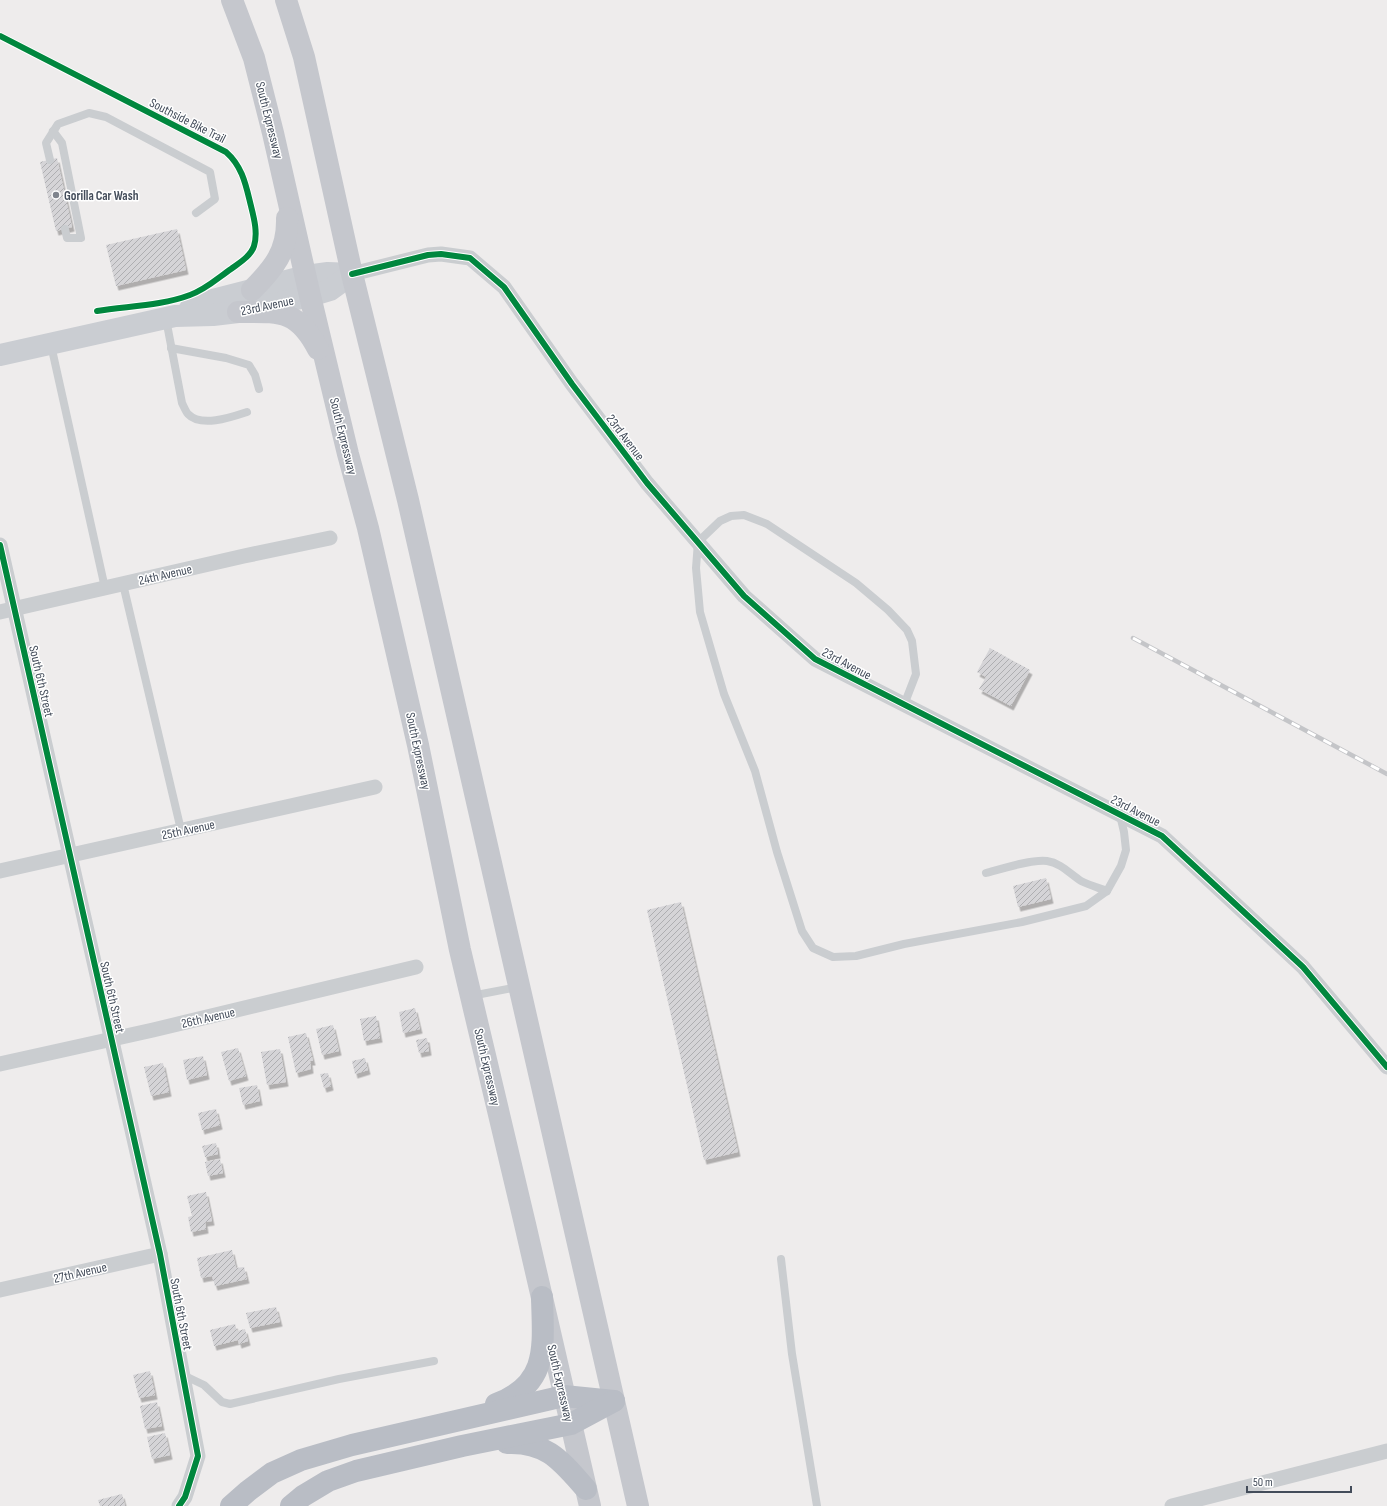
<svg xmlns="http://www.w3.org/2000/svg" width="1387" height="1506" viewBox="0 0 1387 1506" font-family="'Sofia Sans Condensed',sans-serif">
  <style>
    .building { fill: url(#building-hatch); filter: url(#shadow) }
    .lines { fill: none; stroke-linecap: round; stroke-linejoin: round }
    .service { stroke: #cacdd0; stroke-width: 8 }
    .minor { stroke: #cacdd0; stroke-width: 15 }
    .secondary { stroke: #cacdd2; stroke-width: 22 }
    .primary { stroke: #c5c7cd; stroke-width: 22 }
    .motorway { stroke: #b9bdc5; stroke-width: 22 }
    .rail-casing { stroke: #c4c5c8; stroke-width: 4.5 }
    .rail { stroke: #fff; stroke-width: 3; stroke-dasharray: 9; stroke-linecap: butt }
    .cycleway-casing { stroke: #fff; stroke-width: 8 }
    .cycleway { stroke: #00873e; stroke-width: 6 }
    .poi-dot { fill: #7f848d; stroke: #fff; stroke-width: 1.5 }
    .labels { text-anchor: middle; stroke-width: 3; stroke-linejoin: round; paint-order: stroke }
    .street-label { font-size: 13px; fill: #434c5a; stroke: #fff }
    .poi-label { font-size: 13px; font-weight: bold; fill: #434c5a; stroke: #fff; text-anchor: start }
  </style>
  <defs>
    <pattern id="building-hatch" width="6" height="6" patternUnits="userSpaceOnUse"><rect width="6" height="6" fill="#d5d4d7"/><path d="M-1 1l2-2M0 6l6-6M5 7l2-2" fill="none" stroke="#aeaeb1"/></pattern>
    <filter id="shadow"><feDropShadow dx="2.5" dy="4.5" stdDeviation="0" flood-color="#0004"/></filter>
  </defs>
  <rect width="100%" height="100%" fill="#eeecec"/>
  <g class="building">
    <path d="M57,158L72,227L56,231L40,162Z"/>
    <path d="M177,229L186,270L116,286L106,245Z"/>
    <path d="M990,648L1030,670L1011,706L979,689L986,677L977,672Z"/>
    <path d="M1046,878L1051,899L1018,907L1013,886Z"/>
    <path d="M681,902L738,1152L704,1160L647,910Z"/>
    <path d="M415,1008L420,1029L403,1033L399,1012Z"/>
    <path d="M376,1016L380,1038L364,1041L360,1019Z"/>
    <path d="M333,1025L339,1051L322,1055L316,1029Z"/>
    <path d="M306,1033L313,1061H310L311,1069L296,1073L288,1037Z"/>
    <path d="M427,1038L429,1051L419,1053L416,1040Z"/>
    <path d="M238,1048L246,1076L229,1081L221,1052Z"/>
    <path d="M280,1049L286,1082L267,1085L261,1052Z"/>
    <path d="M203,1056L207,1075L187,1080L183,1060Z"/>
    <path d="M365,1058L368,1070L355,1074L352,1061Z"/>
    <path d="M163,1063L169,1092L151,1096L144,1067Z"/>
    <path d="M328,1073L331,1086L324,1088L320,1074Z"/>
    <path d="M257,1085L260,1101L243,1105L239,1088Z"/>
    <path d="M216,1109L220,1125L202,1130L198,1113Z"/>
    <path d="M216,1143L218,1154L205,1157L202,1146Z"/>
    <path d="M220,1159L223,1173L208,1176L205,1162Z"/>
    <path d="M206,1192L212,1221L205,1222L206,1229L191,1232L188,1217L192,1216L187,1196Z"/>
    <path d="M232,1250L236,1268L244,1267L247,1279L215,1286L212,1276L201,1278L197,1258Z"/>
    <path d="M276,1307L280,1322L250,1328L246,1313Z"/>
    <path d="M235,1324L237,1331L245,1329L248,1341L239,1344L238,1340L214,1346L210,1330Z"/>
    <path d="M150,1371L155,1395L139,1398L133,1375Z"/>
    <path d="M157,1402L162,1426L145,1429L140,1406Z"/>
    <path d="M165,1433L170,1455L152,1459L147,1437Z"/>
    <path d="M122,1494L125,1506H100L98,1500Z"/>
  </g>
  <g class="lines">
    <g class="service">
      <path d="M53,131L62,143L81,238H67L65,229"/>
      <path d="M50,160L46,143L58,124L89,113L106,117L210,172L215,199L196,213"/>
      <path d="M166,319L182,403C184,407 186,412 188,414C201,428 232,417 247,412"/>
      <path d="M51,345L105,588"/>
      <path d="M171,348L226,358L249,365L255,375L259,389"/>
      <path d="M123,584L181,830"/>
      <path d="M904,705L916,674L912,641L907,630L888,610L856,583L767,524L744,515L731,516L720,521L698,542L696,568L700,612L724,694L755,771L777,852L802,931L813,948L833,957L856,956L904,944L1022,922L1086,906L1107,891L1121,866L1126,850L1124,832L1120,815"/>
      <path d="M986,873C1001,869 1032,859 1047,861C1061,863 1070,874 1081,881C1089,885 1099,888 1107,891"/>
      <path d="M471,996L518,987"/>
      <path d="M781,1259L792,1354L817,1506"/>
      <path d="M183,1375L204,1385L222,1402L230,1404L339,1379L434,1361"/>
    </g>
    <g class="minor">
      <path d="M352,274L428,255L441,254L470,258L504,287L572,384L647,483L744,596L815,659L1162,836L1303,967L1387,1067"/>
      <path d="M0,545L160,1254L198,1456L185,1497L179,1506"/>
      <path d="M0,612L244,556L330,538"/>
      <path d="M0,871L375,787"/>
      <path d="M0,1064L153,1030L416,967"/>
      <path d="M0,1290L160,1254"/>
      <path d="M1172,1506L1387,1451"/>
    </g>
    <g class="secondary">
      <path d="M189,310L213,300L306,276L328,273L352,274"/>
      <path d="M0,355L175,316L213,315L238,312L310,296L330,290L352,274"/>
    </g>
    <g class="primary">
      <path d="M232,0L254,58L273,133L310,296L348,454L368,528L418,745L460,950L525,1224L590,1506"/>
      <path d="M286,0L304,57L352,274L408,500L638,1506"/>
      <path d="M252,290C274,268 288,251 287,218"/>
      <path d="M238,312C278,312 297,308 318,349"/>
    </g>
    <g class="motorway">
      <path d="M496,1404C550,1384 543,1345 542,1297"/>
      <path d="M507,1443C547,1441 562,1462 586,1489"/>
      <path d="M231,1506L248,1491L272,1473L301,1460L352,1445L564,1396L614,1401"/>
      <path d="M291,1506L303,1496L328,1481L356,1471L462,1446L571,1424L614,1401"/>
    </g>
    <defs>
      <path id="rail" d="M1133,638L1387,774"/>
    </defs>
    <use href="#rail" class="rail-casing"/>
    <use href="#rail" class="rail"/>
    <defs>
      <g id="cycleway">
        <path d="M0,36L226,152C243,167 246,186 251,206C254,218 258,233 254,246C251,256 239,263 231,269C218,278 205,290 190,295C161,306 127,306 97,311"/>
        <path d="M352,274L428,255L441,254L470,258L504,287L572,384L647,483L744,596L815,659L1162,836L1303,967L1387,1067"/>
        <path d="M0,545L160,1254L198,1456L185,1497L179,1506"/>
      </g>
    </defs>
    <use href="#cycleway" class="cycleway-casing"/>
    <use href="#cycleway" class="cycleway"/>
  </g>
  <circle class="poi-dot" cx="56" cy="195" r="4"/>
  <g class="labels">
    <g class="street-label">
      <text transform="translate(188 120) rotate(27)" y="5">Southside Bike Trail</text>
      <text transform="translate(270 120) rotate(76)" y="5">South Expressway</text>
      <text transform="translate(267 305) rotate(-12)" y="5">23rd Avenue</text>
      <text transform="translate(344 436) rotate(76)" y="5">South Expressway</text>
      <text transform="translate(626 437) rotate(53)" y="5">23rd Avenue</text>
      <text transform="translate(165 574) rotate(-13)" y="5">24th Avenue</text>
      <text transform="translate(847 663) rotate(28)" y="5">23rd Avenue</text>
      <text transform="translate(42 681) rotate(77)" y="5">South 6th Street</text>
      <text transform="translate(419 751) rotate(78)" y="5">South Expressway</text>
      <text transform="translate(1136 810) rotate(27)" y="5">23rd Avenue</text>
      <text transform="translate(188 829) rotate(-12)" y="5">25th Avenue</text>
      <text transform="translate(113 997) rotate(77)" y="5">South 6th Street</text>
      <text transform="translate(208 1017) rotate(-13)" y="5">26th Avenue</text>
      <text transform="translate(488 1067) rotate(77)" y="5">South Expressway</text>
      <text transform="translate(80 1272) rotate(-13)" y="5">27th Avenue</text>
      <text transform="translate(182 1314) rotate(79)" y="5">South 6th Street</text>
      <text transform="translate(561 1383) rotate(77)" y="5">South Expressway</text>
    </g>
    <g class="poi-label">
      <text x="64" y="200">Gorilla Car Wash</text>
    </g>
  </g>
  <path d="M1247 1486v6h104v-6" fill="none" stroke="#434c5a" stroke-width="2"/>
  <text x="1253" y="1486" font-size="12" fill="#434c5a" stroke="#ffffff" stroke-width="3" paint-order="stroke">50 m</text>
</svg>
